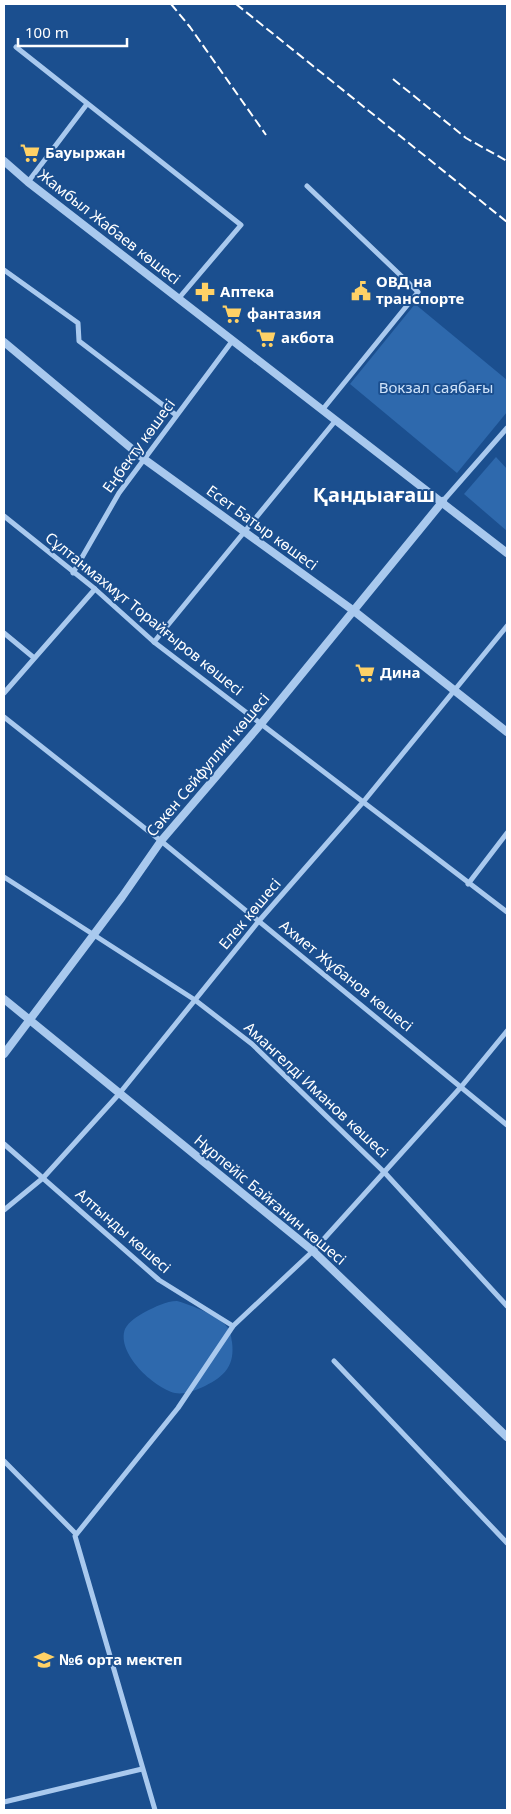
<svg xmlns="http://www.w3.org/2000/svg" width="511" height="1814" viewBox="0 0 511 1814" font-family="'Noto Sans',sans-serif">
  <style>
    .green { fill: #2e69ad }
    .lines { fill: none; stroke-linecap: round; stroke-linejoin: round }
    .minor { stroke: #a9c9ee; stroke-width: 5 }
    .tertiary { stroke: #a9c9ee; stroke-width: 8 }
    .rail { stroke: #fff; stroke-width: 2; stroke-dasharray: 9 4; stroke-linecap: butt }
    .labels { text-anchor: middle; stroke-width: 4; stroke-linejoin: round; paint-order: stroke }
    .poi-label { font-size: 15px; font-weight: bold; fill: #fff; stroke: #1b4f8f; text-anchor: start }
    .street-label { font-size: 15px; fill: #fff; stroke: #1b4f8f }
    .park-label { font-size: 15px; fill: #cfe3fa; stroke: #1b4f8f }
    .district-label { font-size: 20px; font-weight: bold; fill: #fff; stroke: #1b4f8f }
  </style>
  <rect width="100%" height="100%" fill="#1b4f8f"/>
  <g class="green">
    <path d="M415,304L507,380V412L457,473L350,384Z"/>
    <path d="M496,457L507,469V531L464,494Z"/>
    <path d="M177,1301C191,1305 220,1316 228,1328C231,1332 231,1337 232,1342C235,1365 225,1376 205,1386C197,1390 184,1395 175,1393C154,1388 116,1353 125,1329C129,1321 138,1316 145,1312C155,1307 166,1301 177,1301Z"/>
  </g>
  <g class="lines">
    <g class="minor">
      <path d="M16,47L241,225L179,298"/>
      <path d="M28,182L87,104"/>
      <path d="M307,186L418,292L323,409"/>
      <path d="M4,270L78,323L79,341L176,415"/>
      <path d="M443,501L507,428"/>
      <path d="M4,516L95,589L154,642L507,912"/>
      <path d="M73,573L119,493L233,340"/>
      <path d="M4,633L33,657"/>
      <path d="M154,642L336,420"/>
      <path d="M4,693L95,589"/>
      <path d="M4,717L161,841L507,1125"/>
      <path d="M4,877L195,1000L252,1044L385,1173L507,1306"/>
      <path d="M468,884L507,833"/>
      <path d="M4,1144L159,1280L233,1326"/>
      <path d="M4,1210L43,1178L119,1094L258,922L364,801L507,626"/>
      <path d="M334,1361L507,1543"/>
      <path d="M4,1461L76,1534"/>
      <path d="M4,1802L142,1769"/>
      <path d="M155,1810L75,1536L178,1408L233,1326L313,1251L461,1087L507,1031"/>
    </g>
    <g class="tertiary">
      <path d="M4,161L28,182L507,553"/>
      <path d="M4,342L144,459L354,611L507,732"/>
      <path d="M4,999L313,1251L507,1437"/>
      <path d="M4,1054L122,897L161,841L261,724L443,501"/>
    </g>
    <g class="rail">
      <path d="M171,4L190,27L266,135"/>
      <path d="M236,4L507,222"/>
      <path d="M393,79L466,138L507,161"/>
    </g>
  </g>
  <defs>
    <symbol id="supermarket-bare" viewBox="-9 -9 18 18"><path d="M-6-5.5h2.5l.6 2H6L4.5 2H-2.5L-4.4-4H-6ZM-1.5 3.2a1.3 1.3 0 1 0 .1 0ZM3 3.2a1.3 1.3 0 1 0 .1 0Z" fill="#ffd166" stroke="#1b4f8f" stroke-width="2.5" paint-order="stroke"/></symbol>
    <symbol id="civic-bare" viewBox="-9 -9 18 18"><path d="M-.6-6.5H3V-4.5H.6V-3L4-1V1h2V6H-6V1h2V-1L-.6-3ZM-1.2 2.5V6h2.4V2.5Z" fill="#ffd166" stroke="#1b4f8f" stroke-width="2.5" paint-order="stroke"/></symbol>
    <symbol id="pharmacy-bare" viewBox="-9 -9 18 18"><path d="M-2-6h4v4h4v4h-4v4h-4v-4h-4v-4h4Z" fill="#ffd166" stroke="#1b4f8f" stroke-width="2.5" paint-order="stroke"/></symbol>
    <symbol id="school-bare" viewBox="-9 -9 18 18"><path d="M0-5L7-2L0 1L-7-2ZM-4 1L0 2.5L4 1V4Q0 6-4 4Z" fill="#ffd166" stroke="#1b4f8f" stroke-width="2.5" paint-order="stroke"/></symbol>
  </defs>
  <g fill-rule="evenodd">
    <use href="#supermarket-bare" x="16" y="139" width="28" height="28"/>
    <use href="#civic-bare" x="347" y="277" width="28" height="28"/>
    <use href="#pharmacy-bare" x="191" y="278" width="28" height="28"/>
    <use href="#supermarket-bare" x="218" y="300" width="28" height="28"/>
    <use href="#supermarket-bare" x="252" y="324" width="28" height="28"/>
    <use href="#supermarket-bare" x="351" y="659" width="28" height="28"/>
    <use href="#school-bare" x="30" y="1646" width="28" height="28"/>
  </g>
  <g class="labels">
    <g class="poi-label">
      <text x="45" y="158">Бауыржан</text>
      <text x="376" y="287">ОВД на<tspan x="376" dy="17">транспорте</tspan></text>
      <text x="220" y="297">Аптека</text>
      <text x="247" y="319">фантазия</text>
      <text x="281" y="343">акбота</text>
      <text x="380" y="678">Дина</text>
      <text x="59" y="1665">№6 орта мектеп</text>
    </g>
    <g class="street-label">
      <text transform="translate(109 227) rotate(38)" y="5">Жамбыл Жабаев көшесі</text>
      <text transform="translate(139 446) rotate(-54)" y="5">Еңбекту көшесі</text>
      <text transform="translate(262 528) rotate(36)" y="5">Есет Батыр көшесі</text>
      <text transform="translate(144 614) rotate(39)" y="5">Сұлтанмахмұт Торайғыров көшесі</text>
      <text transform="translate(208 765) rotate(-50)" y="5">Сәкен Сейфуллин көшесі</text>
      <text transform="translate(250 914) rotate(-50)" y="5">Елек көшесі</text>
      <text transform="translate(346 976) rotate(39)" y="5">Ахмет Жұбанов көшесі</text>
      <text transform="translate(316 1090) rotate(43)" y="5">Амангелді Иманов көшесі</text>
      <text transform="translate(270 1200) rotate(40)" y="5">Нұрпейіс Байғанин көшесі</text>
      <text transform="translate(123 1231) rotate(41)" y="5">Алтынды көшесі</text>
    </g>
    <g class="park-label">
      <text x="436" y="393">Вокзал саябағы</text>
    </g>
    <g class="district-label">
      <text x="374" y="502">Қандыағаш</text>
    </g>
  </g>
  <rect width="511" height="1814" fill="none" stroke="#ffffff" stroke-width="10"/>
  <path d="M18 38v8h109v-8" fill="none" stroke="#ffffff" stroke-width="2.5"/>
  <text x="25" y="38" font-size="15" fill="#ffffff" stroke="#1b4f8f" stroke-width="4" paint-order="stroke">100 m</text>
</svg>
